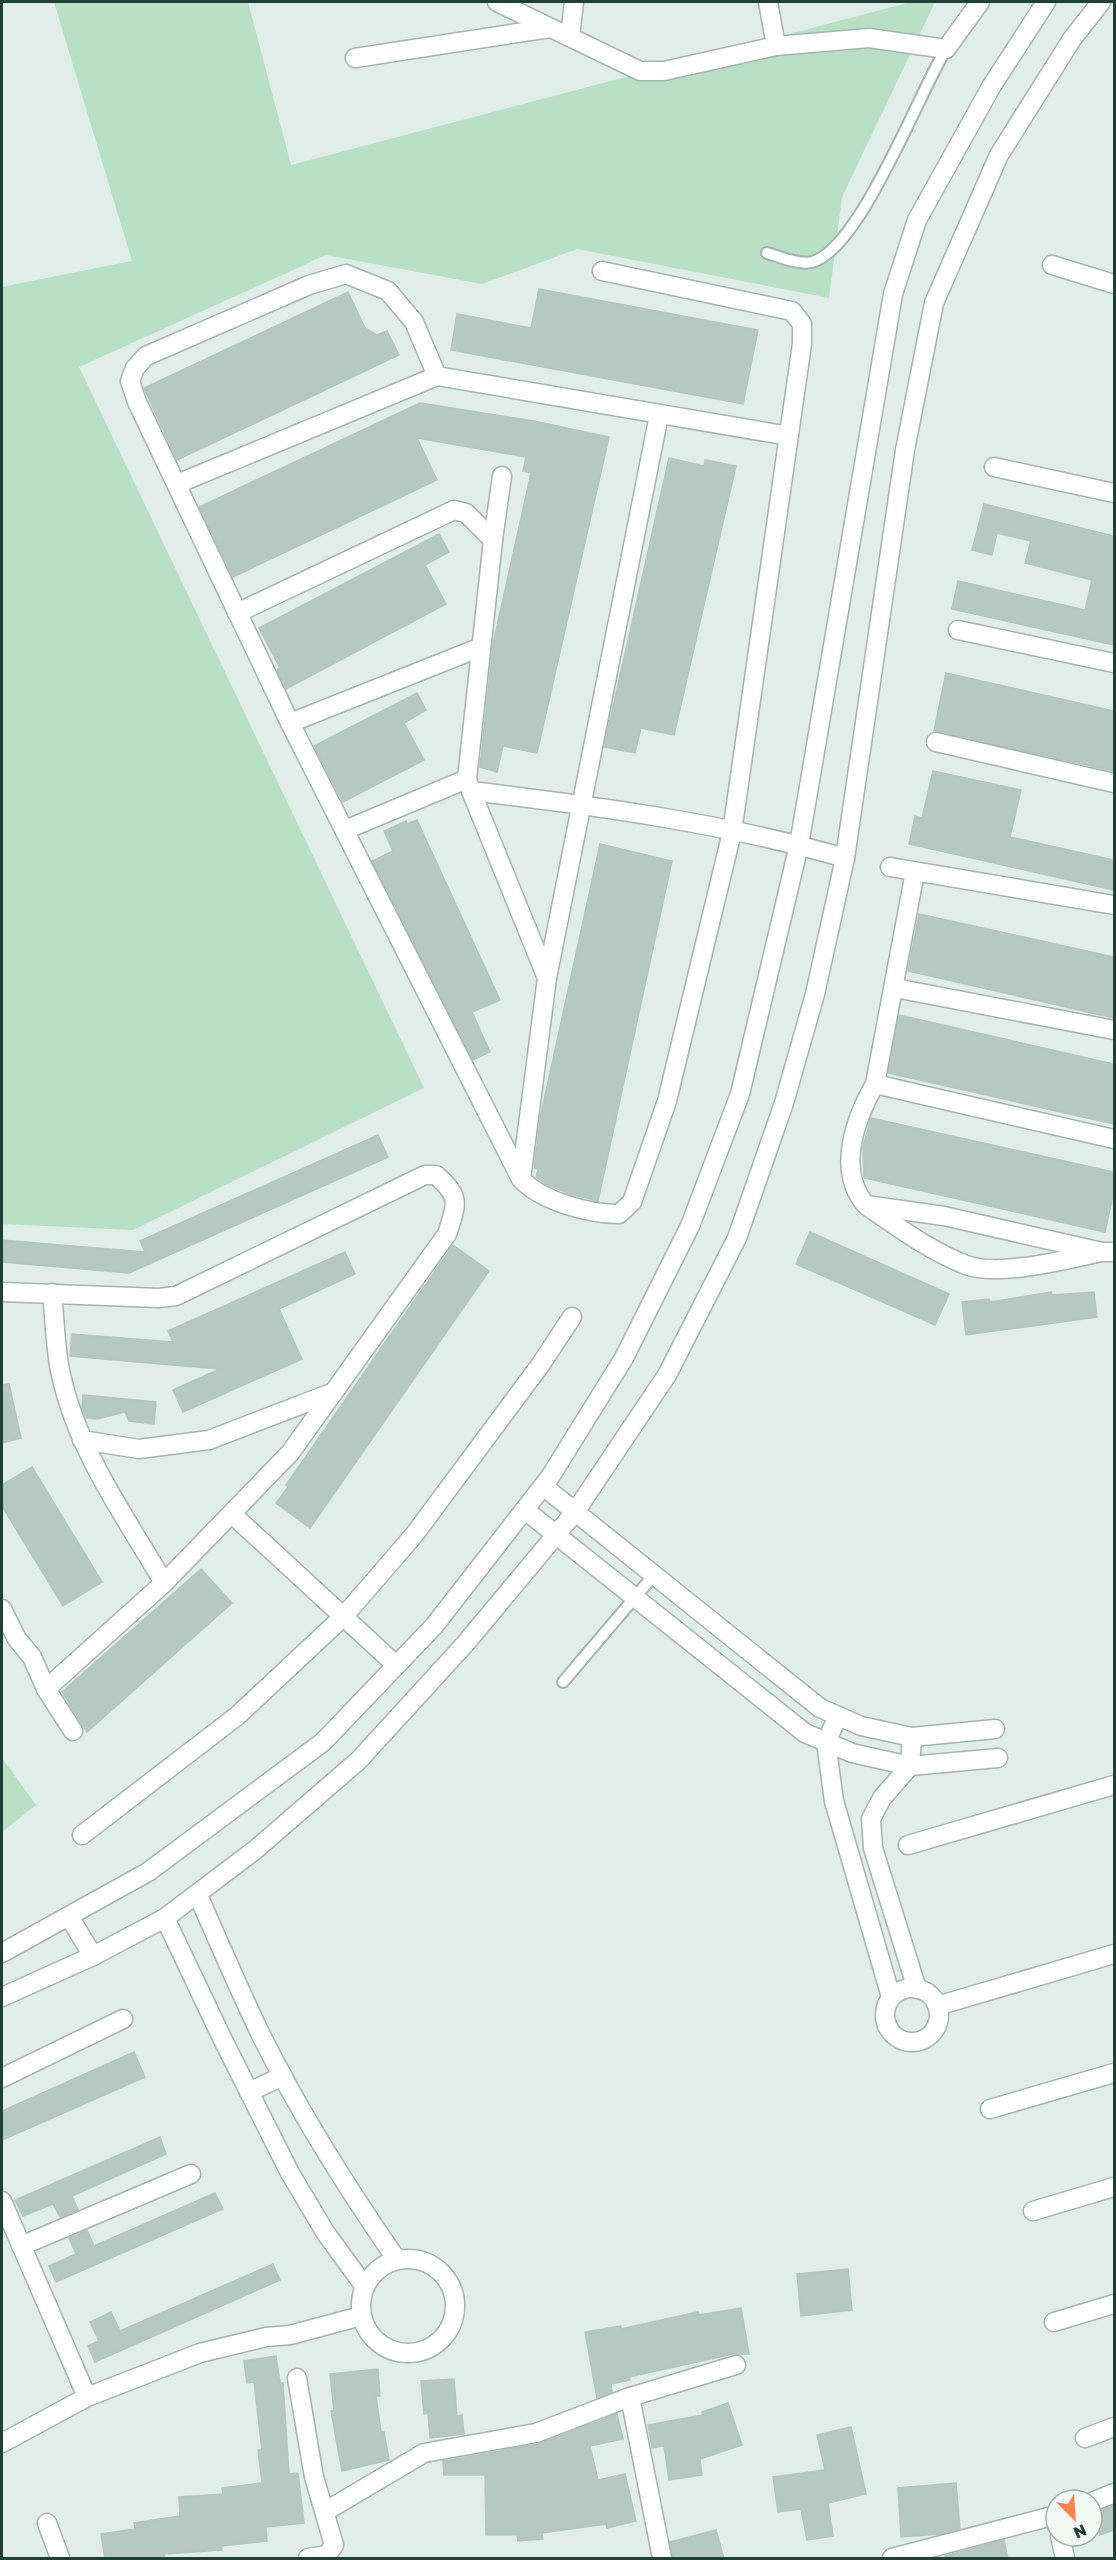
<svg xmlns="http://www.w3.org/2000/svg" width="1116" height="2560" viewBox="0 0 1116 2560" font-family="'Golos Text',sans-serif">
  <style>
    .green { fill: #b7e0c4 }
    .building { fill: #b5c8c1; stroke: #b2c7bf; stroke-width: 1.5 }
    .lines { fill: none; stroke-linecap: round; stroke-linejoin: round }
    .service-casing { stroke: #a2b5b0; stroke-width: 14 }
    .minor-casing { stroke: #a2b5b0; stroke-width: 21 }
    .service { stroke: #fff; stroke-width: 10 }
    .minor { stroke: #fff; stroke-width: 18 }
  </style>
  <rect width="100%" height="100%" fill="#e0ede8"/>
  <g class="green">
    <path d="M54,2H248L291,165L911,2H935L842,197L829,298L577,249L482,284L326,255L79,367L424,1088L133,1230L2,1224V287L132,261Z"/>
    <path d="M2,1758L36,1805L2,1832Z"/>
  </g>
  <g class="building">
    <path d="M539,289L758,330L743,404L451,350L457,314L531,328Z"/>
    <path d="M348,292L365,328L377,335L387,331L399,355L177,460L144,388Z"/>
    <path d="M420,403L534,421L609,437L537,753L503,746L497,772L480,767L493,644L531,473L523,471L526,457L417,438L437,480L233,577L199,507Z"/>
    <path d="M669,458L704,466L705,460L736,466L674,735L641,728L635,753L604,747Z"/>
    <path d="M984,504L1114,536V645L952,609L958,581L1085,610L1092,580L1025,563L1031,541L997,533L992,555L972,550Z"/>
    <path d="M439,534L449,552L425,565L446,604L286,689L277,670L280,668L259,628Z"/>
    <path d="M946,673L1114,711V771L934,731Z"/>
    <path d="M417,693L426,710L404,723L424,760L343,802L314,746Z"/>
    <path d="M933,771L1021,790L1010,837L1114,860V890L909,844L915,816L922,818Z"/>
    <path d="M417,820L500,1000L472,1012L490,1052L473,1060L372,861L393,851L384,831L406,821L407,824Z"/>
    <path d="M600,844L672,861L598,1201L570,1194L546,1184L536,1177L538,1169L534,1168L541,1114Z"/>
    <path d="M919,914L1114,957V1018L908,971Z"/>
    <path d="M899,1015L1114,1064V1124L888,1073Z"/>
    <path d="M871,1118L1114,1172V1191L1105,1232L864,1178L863,1147Z"/>
    <path d="M378,1135L388,1157L129,1273L2,1262V1240L145,1252L140,1241Z"/>
    <path d="M810,1232L949,1294L935,1325L796,1264Z"/>
    <path d="M453,1245L489,1271L310,1528L276,1503L288,1487L286,1485Z"/>
    <path d="M345,1252L355,1274L279,1309L302,1359L183,1412L173,1390L220,1369L161,1364L160,1361V1364L70,1356L72,1334L173,1342L168,1331Z"/>
    <path d="M1051,1292L1052,1295L1094,1292L1097,1317L966,1335L962,1302L989,1299L990,1302Z"/>
    <path d="M9,1384L21,1438L2,1443V1385Z"/>
    <path d="M83,1395L156,1402L154,1424L129,1421L125,1412L97,1419L86,1418L82,1407Z"/>
    <path d="M32,1467L102,1582L63,1606L2,1506V1485Z"/>
    <path d="M201,1569L232,1603L87,1732L62,1692Z"/>
    <path d="M134,2052L145,2077L2,2140V2111Z"/>
    <path d="M160,2137L166,2154L72,2196L78,2210L60,2217L53,2204L23,2216L15,2200Z"/>
    <path d="M215,2193L223,2209L56,2282L49,2266L76,2254L69,2238L87,2230L94,2246Z"/>
    <path d="M273,2264L280,2280L95,2362L88,2346L99,2341L90,2322L111,2312L120,2331Z"/>
    <path d="M848,2269L852,2310L801,2316L797,2274Z"/>
    <path d="M741,2308L749,2354H733L629,2377L630,2380L611,2384L612,2392L597,2398L585,2332L621,2326V2329L698,2312L699,2315Z"/>
    <path d="M276,2356L280,2383H283L289,2474L298,2473L304,2523L266,2527L267,2541L221,2546L222,2550L164,2554L165,2559H105L101,2534L135,2529L134,2523L180,2516L179,2497L223,2494L222,2488L262,2483L258,2450H262L254,2382L247,2383L244,2361Z"/>
    <path d="M378,2369L380,2396H376L381,2432H384L389,2460L342,2471L331,2411H334L330,2374Z"/>
    <path d="M454,2379L457,2416L462,2415L464,2434L430,2438L428,2413L424,2414L421,2381Z"/>
    <path d="M728,2403L742,2445L700,2459L702,2475L669,2480L664,2446L652,2448L648,2425L703,2415L702,2412Z"/>
    <path d="M617,2414L623,2439L590,2446L598,2480L625,2474L636,2521L607,2528L606,2524L542,2533L543,2539L518,2541L517,2535H486L485,2475H444L443,2461L538,2444Z"/>
    <path d="M851,2427L866,2494L828,2503L833,2536L807,2540L801,2509L778,2512L773,2477L825,2470L817,2435Z"/>
    <path d="M956,2483L960,2529L941,2534L901,2537L898,2488Z"/>
    <path d="M1114,2505V2530L1100,2535L1092,2513Z"/>
    <path d="M716,2530L724,2559H673L670,2542Z"/>
    <path d="M1004,2540L1008,2559H945V2556Z"/>
  </g>
  <g class="lines">
    <defs>
      <g id="service">
        <path d="M767,253C780,257 799,265 812,262C860,249 918,95 946,49"/>
        <path d="M563,1682L654,1575"/>
      </g>
      <g id="minor">
        <path d="M497,2L640,71H664L776,46L869,38L946,49L980,2"/>
        <path d="M768,2L776,46"/>
        <path d="M570,37L574,2"/>
        <path d="M355,58L550,28"/>
        <path d="M1052,265L1114,284"/>
        <path d="M602,271L792,311L802,324V344L732,832L667,1101L632,1202L619,1214C589,1214 541,1201 521,1179L290,723L137,402L130,381L135,368L146,356L309,285L346,274L388,291L414,322L437,376L789,436"/>
        <path d="M994,467L1114,493"/>
        <path d="M502,476L493,540L467,779L471,791C596,806 724,823 845,858"/>
        <path d="M177,484L437,376"/>
        <path d="M237,613L454,510L466,513L493,540"/>
        <path d="M958,630L1114,663"/>
        <path d="M290,723L481,647"/>
        <path d="M936,742L1114,783"/>
        <path d="M471,791L547,978"/>
        <path d="M345,830L467,779"/>
        <path d="M890,867L1114,905"/>
        <path d="M915,872L875,1084C855,1119 836,1171 866,1205L944,1216L1102,1252H1114"/>
        <path d="M895,988L1114,1030"/>
        <path d="M875,1084L1114,1139"/>
        <path d="M521,1179L547,978L659,415"/>
        <path d="M867,1206C898,1227 930,1251 966,1265C998,1277 1064,1260 1097,1253"/>
        <path d="M2,1292L159,1298L176,1296L425,1175H436C461,1197 457,1204 447,1234L290,1453L164,1583L46,1689"/>
        <path d="M52,1293C55,1320 55,1349 61,1375C78,1452 125,1516 164,1583"/>
        <path d="M82,1440L139,1449L209,1440L334,1392"/>
        <path d="M543,1486L820,1708L861,1726L912,1737L995,1729"/>
        <path d="M525,1510L805,1733L852,1753L910,1766L998,1758"/>
        <path d="M233,1515L396,1665"/>
        <path d="M2,1609L17,1639L32,1657L46,1689L73,1731"/>
        <path d="M838,1716L826,1742L834,1801L891,1997"/>
        <path d="M912,1737L910,1766L882,1798L871,1819L873,1848L917,1989"/>
        <path d="M82,1835L237,1716L344,1616L414,1535L541,1364L572,1317"/>
        <path d="M908,1845L1114,1785"/>
        <path d="M198,1895C218,1941 238,1987 260,2033C299,2112 347,2188 397,2260"/>
        <path d="M70,1918L93,1956"/>
        <path d="M165,1918L222,2038L290,2173L325,2232L365,2287"/>
        <path d="M2,1953L148,1872L323,1742L434,1626L550,1477L624,1358L690,1226L740,1094L799,845L893,294L917,220L991,87L1046,2"/>
        <circle cx="912" cy="2015" r="27"/>
        <path d="M2,1997L93,1956L165,1918L255,1850L359,1760L465,1644L575,1512L667,1375L737,1238L784,1103L815,994L845,858L905,450L934,303L999,155L1072,39L1101,2"/>
        <path d="M937,2006L1114,1954"/>
        <path d="M2,2078L123,2019"/>
        <path d="M249,2092L283,2076"/>
        <path d="M990,2109L1114,2073"/>
        <path d="M2,2201L87,2397"/>
        <path d="M1033,2211L1114,2187"/>
        <path d="M21,2246L191,2174"/>
        <circle cx="408" cy="2306" r="47"/>
        <path d="M1054,2322L1114,2304"/>
        <path d="M297,2378L314,2477L334,2545L327,2555L308,2558"/>
        <path d="M630,2397L662,2558"/>
        <path d="M1085,2438L1114,2427"/>
        <path d="M2,2443L87,2397L200,2353L266,2337L290,2335L361,2316"/>
        <path d="M1092,2502L1114,2493"/>
        <path d="M326,2511L424,2453L536,2433L630,2397L736,2365"/>
        <path d="M47,2523L60,2558"/>
        <path d="M1060,2536L1065,2558"/>
        <path d="M892,2558L1056,2515"/>
      </g>
    </defs>
    <use href="#service" class="service-casing"/>
    <use href="#minor" class="minor-casing"/>
    <use href="#service" class="service"/>
    <use href="#minor" class="minor"/>
  </g>
  <rect width="1116" height="2560" fill="none" stroke="#1f3f38" stroke-width="6"/>
  <g transform="translate(1074 2518) rotate(156)"><circle r="28" fill="#f1f9f5" stroke="#9dafa9" stroke-width="1.5"/>
  <path d="M0-4.5L10 22L0 15L-10 22Z" fill="#ff804c"/>
  <text y="-9" font-size="16" font-weight="bold" text-anchor="middle" fill="#1f3f38">N</text>
  </g>
</svg>
